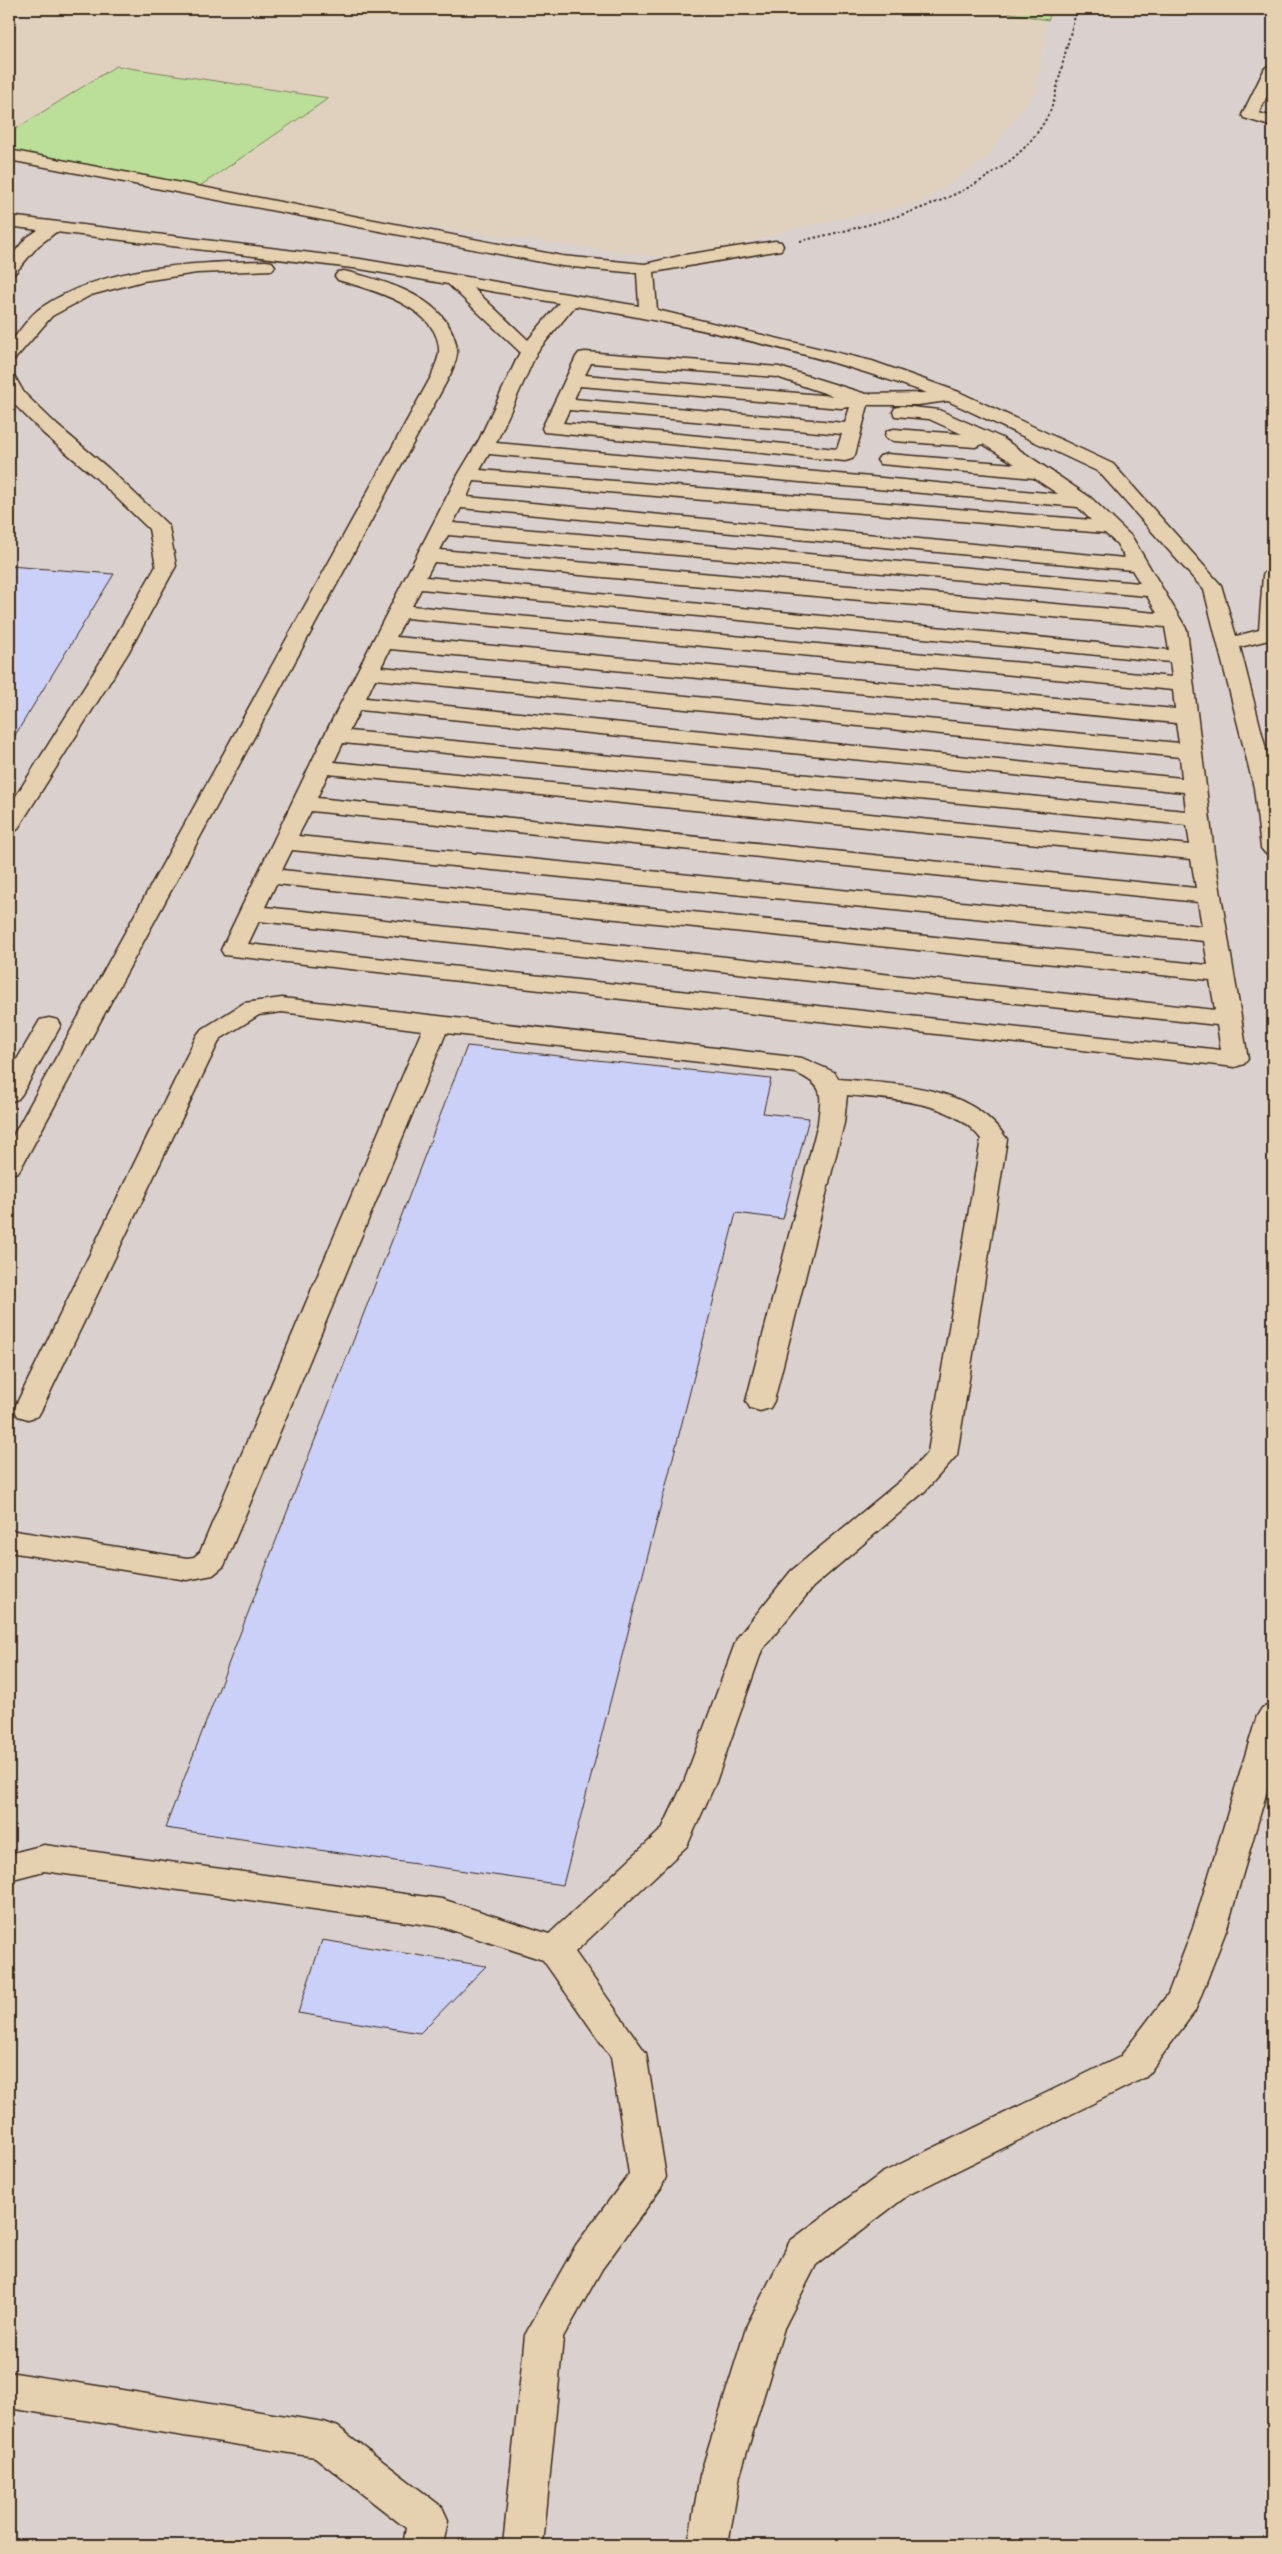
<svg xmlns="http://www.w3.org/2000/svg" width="1282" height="2554" viewBox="0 0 1282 2554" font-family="'Indie Flower',sans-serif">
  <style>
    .built { fill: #dad1cf }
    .green { fill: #bbdf99; stroke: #7b845c }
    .building { fill: #cbd0f8; stroke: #3b2a1e }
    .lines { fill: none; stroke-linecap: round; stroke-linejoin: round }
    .minor-casing { stroke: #3b2a1e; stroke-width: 3 }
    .path { stroke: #3b2a1e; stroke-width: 2; stroke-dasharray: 2.5 2.5; stroke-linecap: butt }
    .minor { fill: #e5d1b0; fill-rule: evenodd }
  </style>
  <rect width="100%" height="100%" fill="#e0d1be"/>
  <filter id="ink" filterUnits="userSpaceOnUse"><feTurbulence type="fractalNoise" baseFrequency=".02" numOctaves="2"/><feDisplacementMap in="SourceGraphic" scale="10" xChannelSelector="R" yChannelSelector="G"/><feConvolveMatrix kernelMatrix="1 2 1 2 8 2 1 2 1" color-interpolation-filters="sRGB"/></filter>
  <g filter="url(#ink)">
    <path class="built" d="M1053,9H1273V2545H9V160L210,198L684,260L801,227L922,202L984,161L1037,90L1048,20Z"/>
    <g class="green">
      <path d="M988,9H1053L1048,20Z"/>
      <path d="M116,66L329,98L197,188L9,151V133Z"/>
    </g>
    <g class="building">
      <path d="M9,566L114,574L9,745Z"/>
      <path d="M467,1046L771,1079L763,1113L809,1118L783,1219L736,1213L563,1885L165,1828Z"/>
      <path d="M322,1940L486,1966L420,2033L298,2013Z"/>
    </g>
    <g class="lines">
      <defs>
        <g id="minor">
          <path d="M1273,63V83L1259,113L1273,117V127L1244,118L1242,115L1265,68Z"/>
          <path d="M9,150L562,256L645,264L684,255L775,241L781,242L783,246L781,250L775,251L654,272L657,310L872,361L959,392L1113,464L1221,585L1236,636L1259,630L1263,575L1266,571L1273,569V639L1240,647L1273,777V855L1265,853L1261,848L1254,788L1204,590L1099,472L948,401L918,405H868L855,455L852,459L845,461L544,432L542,428L576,357L579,353L585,352L779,367L866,394L927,393C813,352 695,326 575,306L537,352L496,443L1058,494L1034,478L880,464L877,460L880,456L887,454L1015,464L983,444L975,447L894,441L887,439L885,435L887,431L894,429L962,434L929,419L895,416L893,412L895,408L902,406L939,410L1002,438L1091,498L1132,537L1187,630L1214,853L1248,1059L1244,1064L1235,1067L224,955L221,950L324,736L458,475L479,440L520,352L448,284L360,269L56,232L38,246L15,273L9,274V259L26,238L38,230L9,226V216L360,259L639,306L637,273L562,266L9,160ZM473,288L559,303L528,340ZM591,363L777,377L833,396L585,375ZM580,386L841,408L850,407L845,423L574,399ZM569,410L842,434L837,449L563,423ZM489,454L1078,507L1091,520L480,470ZM474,481L1105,533L1117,544L1125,558L467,497ZM461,508L1132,570L1140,583L453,523ZM448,535L1147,596L1157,613L440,550ZM434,562L1165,627L1169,650L426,577ZM421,589L1170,662L1172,677L412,606ZM406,618L1173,690L1175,709L396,637ZM390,649L1176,723L1179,743L381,667ZM375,679L1180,757L1182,778L366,698ZM360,710L1184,792L1186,811L349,731ZM343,743L1187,825L1190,845L334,762ZM328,774L1191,859L1196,888L317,798ZM311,811L1198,902L1202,926L298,836ZM292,850L1204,941L1208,965L282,870ZM276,884L1210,980L1215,1010L265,907ZM259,921L1217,1025L1221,1050L248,944Z"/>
          <path d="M266,261L272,262L275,266L272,270L197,273L143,281L91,295L52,316L15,359L9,360V344C19,333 29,315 42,307C107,265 191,263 266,261Z"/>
          <path d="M344,271C386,281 450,298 457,349C458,358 453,367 450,375L22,1166L18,1172L9,1174V1143L432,375C434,368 438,360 439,353C442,308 370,289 338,280L335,276L338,272Z"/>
          <path d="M9,375L15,377L24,393L58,426L108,468L166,523L169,527L176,566L128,653L20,825L17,830L9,832V807L106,653L156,566L149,529L94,476L44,434L9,399Z"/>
          <path d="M282,998L802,1058L834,1072L839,1079C899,1085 970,1084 1007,1139L957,1455L925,1491L813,1587L762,1650L716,1782L687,1846L575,1952L646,2053L666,2177L661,2188L602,2269L563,2338L543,2545H503L525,2335L576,2245L629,2174L611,2057L543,1960L442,1927L44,1871L9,1880V1854L44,1845L442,1899L549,1934L662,1829L684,1782L737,1638L791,1571L905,1477L928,1452L981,1139C951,1099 892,1100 847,1095L844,1123L774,1401L770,1408L760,1411L750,1408L746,1401L818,1123C821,1093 826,1087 796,1073L446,1033L224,1566L213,1575L187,1580L9,1552V1530L187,1558L194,1557L200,1552L422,1030L282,1012L259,1015L220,1039L42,1409L38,1416L28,1419L18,1416L14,1409L197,1035L201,1030L244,1003Z"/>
          <path d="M49,1018L58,1020L61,1025L22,1094L18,1099L9,1102V1073L40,1020Z"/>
          <path d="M1273,1704V1770L1227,1928L1195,2011L1146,2077L908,2195L816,2265L784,2328L740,2475L728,2545H688L700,2475L747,2325L790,2241L882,2173L1120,2057L1168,1994L1193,1928L1257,1716L1262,1708Z"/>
          <path d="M9,2372L324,2422L338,2427L442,2507L448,2520L443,2545H403L406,2528L315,2457L9,2408Z"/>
        </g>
      </defs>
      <use href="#minor" class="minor-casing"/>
      <path class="path" d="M800,241C882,223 1014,193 1051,109C1055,98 1057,86 1060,75C1065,53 1071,31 1077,9"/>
      <use href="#minor" class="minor"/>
    </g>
  </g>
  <rect width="1282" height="2554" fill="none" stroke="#e5d1b0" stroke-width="30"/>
  <rect x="15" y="15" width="1252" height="2524" fill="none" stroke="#3b2a1e" stroke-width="2" filter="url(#ink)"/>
</svg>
